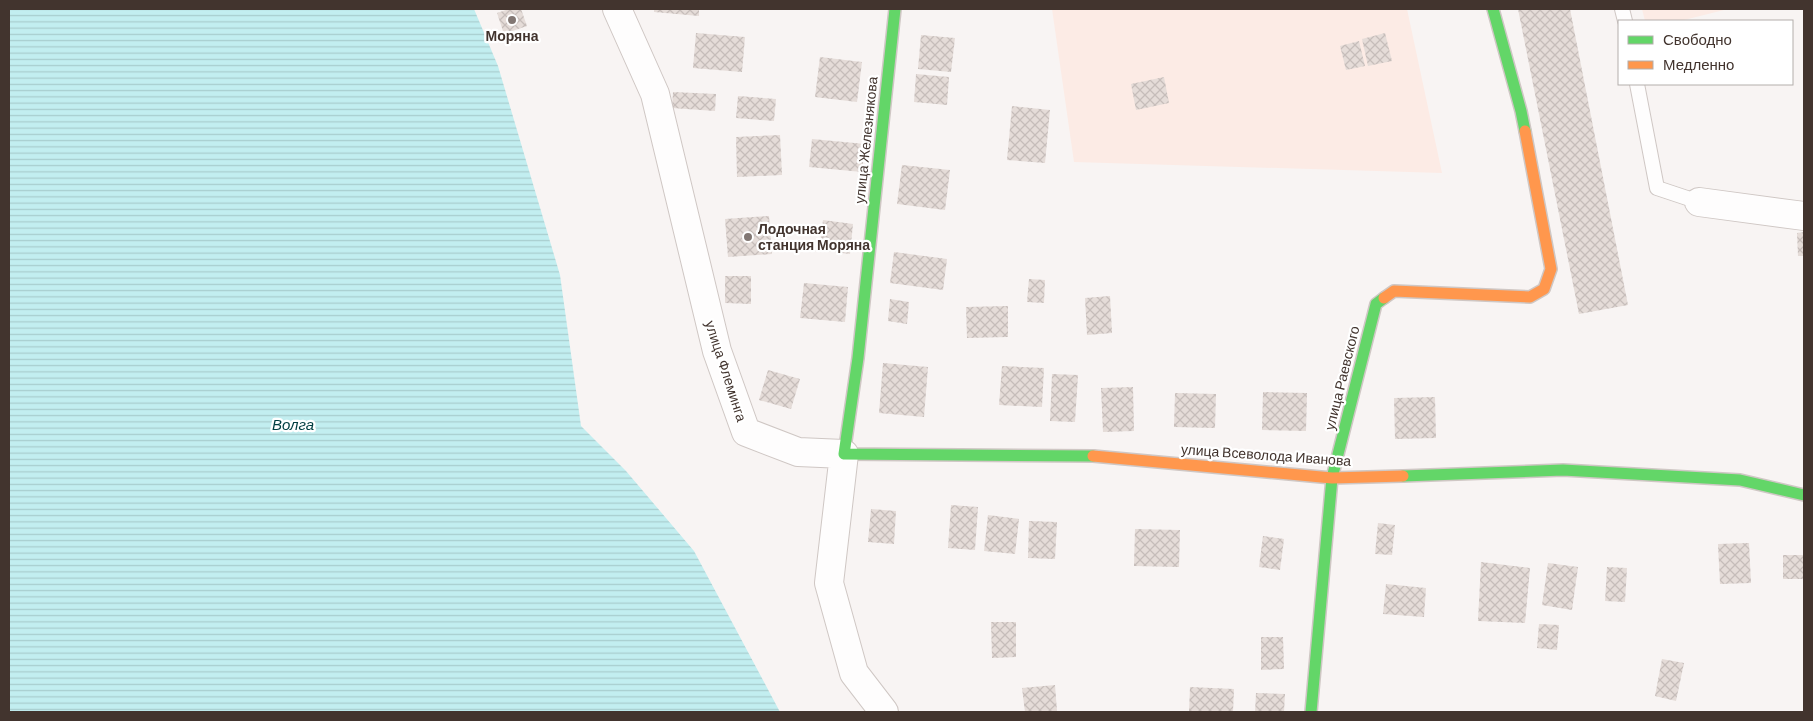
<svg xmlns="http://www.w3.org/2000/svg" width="1813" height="721" viewBox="0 0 1813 721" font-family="Barlow,sans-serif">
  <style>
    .built { fill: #fcebe5 }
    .water { fill: url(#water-rules) }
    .building { fill: url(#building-cross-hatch) }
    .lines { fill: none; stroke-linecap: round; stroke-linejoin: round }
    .lane-casing { stroke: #cfc7c4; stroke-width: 16 }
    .street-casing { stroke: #cfc7c4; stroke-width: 30 }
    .fast-casing { stroke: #cfc7c4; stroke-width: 14 }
    .slow-casing { stroke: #cfc7c4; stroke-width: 14 }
    .lane { stroke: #fefdfd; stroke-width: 14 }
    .street { stroke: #fefdfd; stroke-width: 28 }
    .fast { stroke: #63d668; stroke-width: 11 }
    .slow { stroke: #ff974d; stroke-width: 11 }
    .poi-dot { fill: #827773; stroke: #fff; stroke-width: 2 }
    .labels { text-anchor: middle; stroke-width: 4.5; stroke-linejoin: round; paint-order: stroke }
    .poi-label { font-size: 14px; font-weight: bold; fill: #42342e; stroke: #fff }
    .street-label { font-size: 14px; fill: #42342e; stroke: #fff }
    .water-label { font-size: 15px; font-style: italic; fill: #003d40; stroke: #fff }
  </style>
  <defs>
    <pattern id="water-rules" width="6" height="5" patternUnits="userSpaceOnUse" patternTransform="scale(1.25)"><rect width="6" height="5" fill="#c2eef0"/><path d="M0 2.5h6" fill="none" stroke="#a8cdce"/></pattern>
    <pattern id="building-cross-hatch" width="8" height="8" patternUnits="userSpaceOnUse" patternTransform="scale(1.25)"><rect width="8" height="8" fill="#e5dcd8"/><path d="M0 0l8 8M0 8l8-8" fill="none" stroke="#c6bdba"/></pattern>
  </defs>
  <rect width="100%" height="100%" fill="#f8f4f3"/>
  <g class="built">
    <path d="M1052,9H1407L1442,173L1074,162Z"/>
    <path d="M1642,9H1728L1680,21H1645Z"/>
  </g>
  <path class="water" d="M9,9H474L498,66L560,275L581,426L626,471L694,551L780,712H9Z"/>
  <g class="building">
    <path d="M509,9H521L527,26L504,34L497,13Z"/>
    <path d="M654,9H699V16L654,12Z"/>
    <path d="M1518,9H1570L1628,305L1579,314Z"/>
    <path d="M696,33L745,37L742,72L693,68Z"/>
    <path d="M1385,33L1392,61L1368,66L1362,39Z"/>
    <path d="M921,35L955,38L951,72L918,69Z"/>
    <path d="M1359,41L1365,66L1346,70L1340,46Z"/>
    <path d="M820,57L862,62L857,102L815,97Z"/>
    <path d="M916,74L949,77L947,105L914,102Z"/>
    <path d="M1164,77L1169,103L1136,110L1131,84Z"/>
    <path d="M673,92L716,94L715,111L672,108Z"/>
    <path d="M738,96L776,99L774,121L736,118Z"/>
    <path d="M1012,106L1050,110L1045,163L1007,160Z"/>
    <path d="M780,135L782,175L737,177L736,137Z"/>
    <path d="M812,139L865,144L862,172L809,167Z"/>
    <path d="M902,165L950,170L945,210L897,204Z"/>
    <path d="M769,216L772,254L728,257L725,219Z"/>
    <path d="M823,220L853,224L850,254L819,250Z"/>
    <path d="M1804,232V256H1798L1797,233Z"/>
    <path d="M894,252L947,259L943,290L890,283Z"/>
    <path d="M725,276H751V304L725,303Z"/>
    <path d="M1029,279L1045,280L1044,303L1027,302Z"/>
    <path d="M804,283L848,287L845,322L800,318Z"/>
    <path d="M1110,296L1112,333L1087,335L1085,298Z"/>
    <path d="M890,299L909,302L907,324L888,321Z"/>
    <path d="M1008,306V337L967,338L966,307Z"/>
    <path d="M883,363L928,367L924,417L879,413Z"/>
    <path d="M1002,366L1044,368L1042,407L999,405Z"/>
    <path d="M768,370L800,379L791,409L759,400Z"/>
    <path d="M1052,374L1078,375L1075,422L1050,421Z"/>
    <path d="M1133,387L1134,431L1103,432L1101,388Z"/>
    <path d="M1263,392L1307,393L1306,431L1262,430Z"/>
    <path d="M1175,393L1216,394L1215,428L1174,427Z"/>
    <path d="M1435,397L1436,438L1395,439L1394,398Z"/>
    <path d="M951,505L978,507L975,550L948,548Z"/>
    <path d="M871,509L896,511L894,544L868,542Z"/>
    <path d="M988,515L1019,519L1015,554L984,551Z"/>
    <path d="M1029,521L1057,522L1055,559L1028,558Z"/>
    <path d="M1378,523L1395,525L1392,555L1375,554Z"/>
    <path d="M1135,529L1180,530L1179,567L1134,566Z"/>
    <path d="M1263,536L1284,539L1280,570L1259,567Z"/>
    <path d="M1749,543L1751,583L1720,584L1718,544Z"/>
    <rect x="1783" y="555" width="21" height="24"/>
    <path d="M1481,562L1530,568L1525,623L1478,621Z"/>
    <path d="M1548,563L1578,567L1572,610L1542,605Z"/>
    <path d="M1607,567L1627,568L1625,602L1605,601Z"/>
    <path d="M1386,584L1426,588L1424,617L1383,614Z"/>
    <path d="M991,622H1016V657L992,658Z"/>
    <path d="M1539,624L1559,625L1557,650L1537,648Z"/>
    <path d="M1261,637H1283L1284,669L1261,670Z"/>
    <path d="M1662,659L1684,663L1676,701L1655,696Z"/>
    <path d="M1055,685L1057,711L1025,712L1022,688Z"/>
    <path d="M1190,687L1234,689L1233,712H1189Z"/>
    <path d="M1256,693L1285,694L1284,712H1255Z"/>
  </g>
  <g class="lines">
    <defs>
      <g id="lane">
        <path d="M1622,9L1625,21"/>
        <path d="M1637,84L1657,188L1699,202"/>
      </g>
      <g id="street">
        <path d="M617,9L655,94L717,351L746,432L798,452L844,454L829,583L854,673L884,712"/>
        <path d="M1699,202L1804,216"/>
      </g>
      <g id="fast">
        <path d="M895,9L858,358L844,454L1093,456"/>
        <path d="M1493,9L1521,111L1525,131"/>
        <path d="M1403,476L1563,470L1740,480L1804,495"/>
        <path d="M1311,712L1332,478L1376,304L1384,298"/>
      </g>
      <g id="slow">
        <path d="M1384,298L1394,291L1530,297L1544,289L1551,269L1525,131"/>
        <path d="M1093,456L1332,478L1403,476"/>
      </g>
    </defs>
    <use href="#lane" class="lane-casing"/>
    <use href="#street" class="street-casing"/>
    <use href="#fast" class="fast-casing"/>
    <use href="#slow" class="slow-casing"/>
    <use href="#lane" class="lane"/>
    <use href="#street" class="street"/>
    <use href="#fast" class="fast"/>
    <use href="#slow" class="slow"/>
  </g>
  <g class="poi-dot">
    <circle cx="512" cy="20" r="5"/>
    <circle cx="748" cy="237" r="5"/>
  </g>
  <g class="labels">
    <g class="poi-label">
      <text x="512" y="41">Моряна</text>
      <text x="758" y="234" text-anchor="start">Лодочная<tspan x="758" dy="16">станция Моряна</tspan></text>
    </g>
    <g class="street-label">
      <text transform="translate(866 140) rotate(-84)" y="5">улица Железнякова</text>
      <text transform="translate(726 371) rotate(72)" y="5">улица Флеминга</text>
      <text transform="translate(1342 378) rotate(-76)" y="5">улица Раевского</text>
      <text transform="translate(1266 455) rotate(4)" y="5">улица Всеволода Иванова</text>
    </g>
    <g class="water-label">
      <text x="293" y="430">Волга</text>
    </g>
  </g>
  <rect width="1813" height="721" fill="none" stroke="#42342e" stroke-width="20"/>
  <rect x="1618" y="20" width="175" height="65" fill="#ffffff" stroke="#b3aeab"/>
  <rect x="1628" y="36" width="25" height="8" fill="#63d668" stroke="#b3aeab"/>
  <text x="1663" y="45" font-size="15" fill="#42342e">Свободно</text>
  <rect x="1628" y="61" width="25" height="8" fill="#ff974d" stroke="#b3aeab"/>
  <text x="1663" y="70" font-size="15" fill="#42342e">Медленно</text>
</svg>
